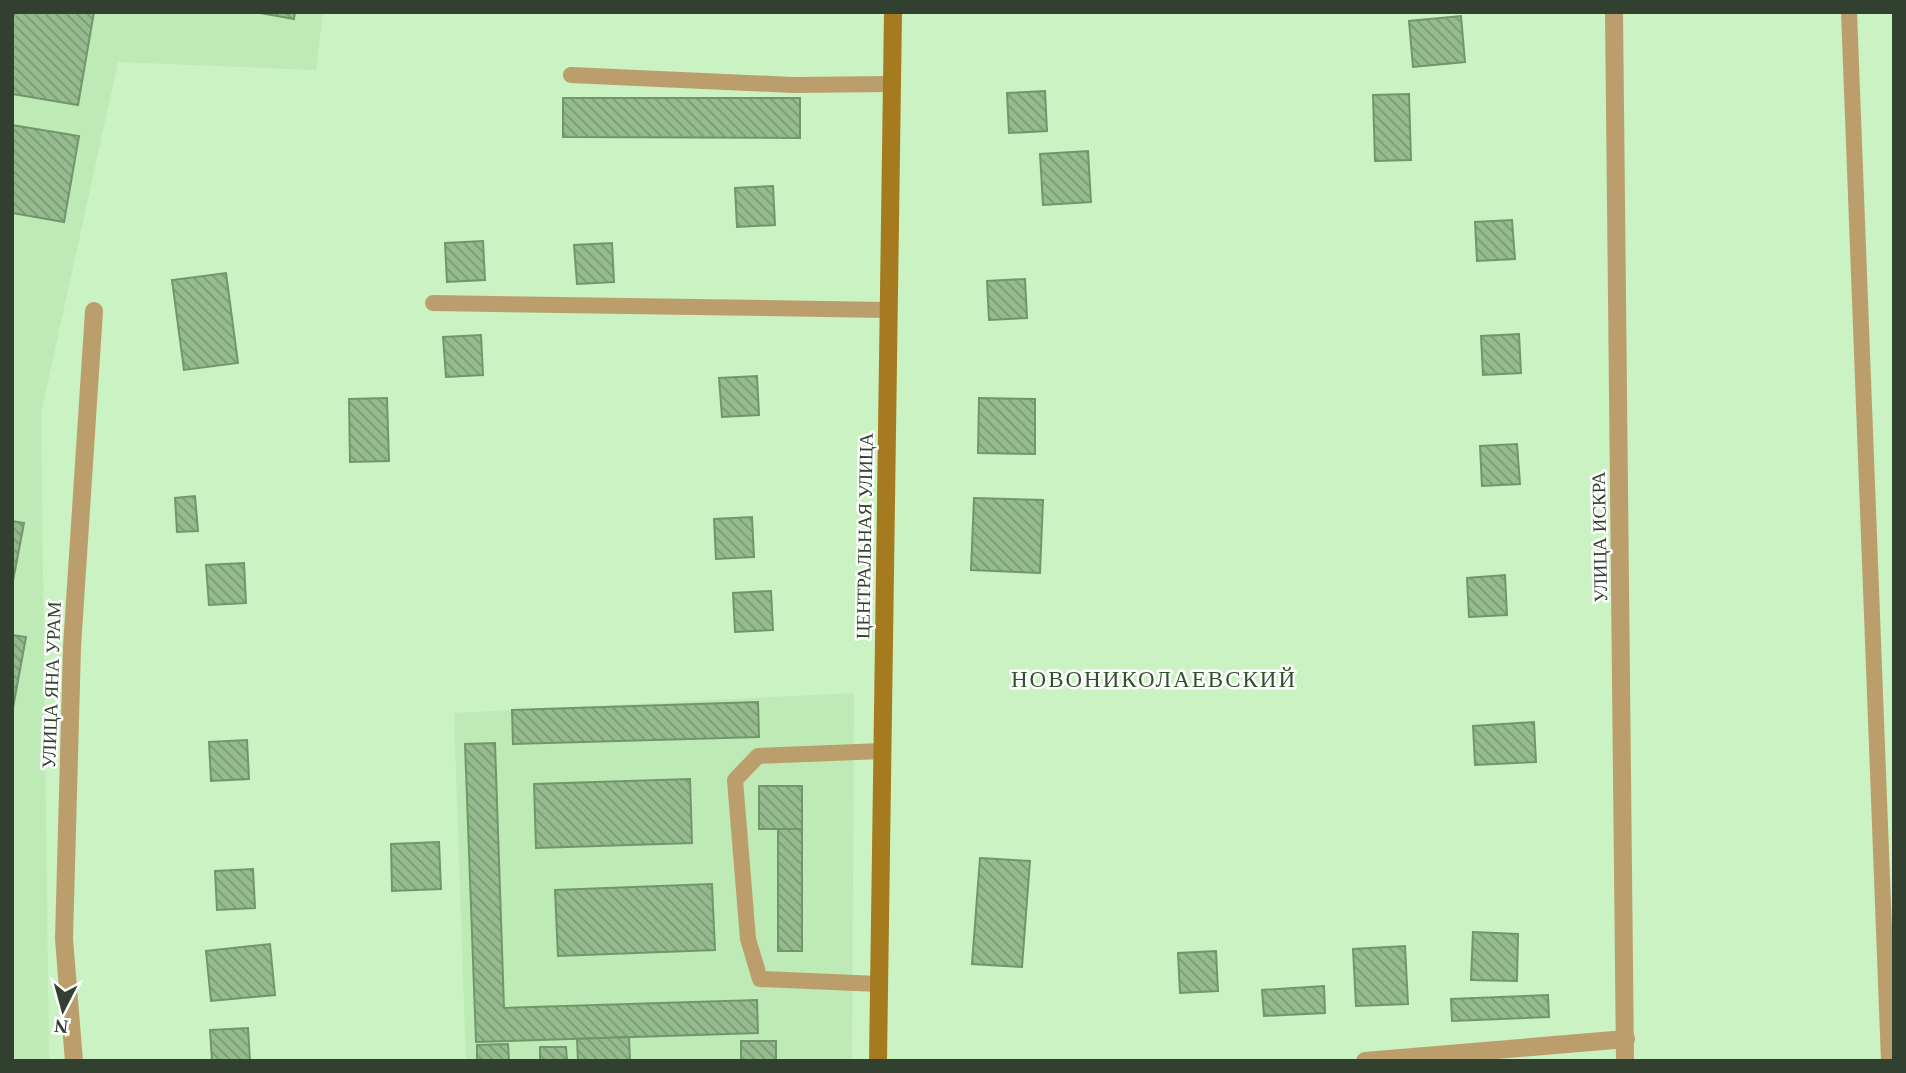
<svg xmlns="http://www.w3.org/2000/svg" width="1906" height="1073" viewBox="0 0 1906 1073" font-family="'Times New Roman',serif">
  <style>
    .built { fill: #bdeab5 }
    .building { fill: url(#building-back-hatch); stroke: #71966b; stroke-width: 2 }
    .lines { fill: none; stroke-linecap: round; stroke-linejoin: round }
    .lane { stroke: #bb9e6b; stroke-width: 16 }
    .street { stroke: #bb9e6b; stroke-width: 18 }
    .secondary { stroke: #a67a1f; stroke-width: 18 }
    .labels { text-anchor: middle; stroke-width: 5; stroke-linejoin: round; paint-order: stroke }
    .street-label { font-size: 19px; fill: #32412f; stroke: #fff }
    .quarter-label { font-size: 23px; letter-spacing: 2px; fill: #30522b; stroke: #fff }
  </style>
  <defs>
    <pattern id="building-back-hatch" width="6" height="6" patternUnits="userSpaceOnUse" patternTransform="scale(1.75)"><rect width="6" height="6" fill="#95bb8f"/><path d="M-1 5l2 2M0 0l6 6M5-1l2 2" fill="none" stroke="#7a9a75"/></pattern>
  </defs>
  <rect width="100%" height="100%" fill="#caf2c3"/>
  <g class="built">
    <path d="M12,12H323L316,70L118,62L41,413L49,1061H12Z"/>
    <path d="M854,693L852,1061H466L454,713Z"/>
  </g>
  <g class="building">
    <path d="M12,12H94L78,105L12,94Z"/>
    <path d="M255,12H295L294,19Z"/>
    <path d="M1461,16L1465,62L1413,67L1409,21Z"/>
    <path d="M1045,91L1047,131L1009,133L1007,93Z"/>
    <path d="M1409,94L1411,160L1375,161L1373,95Z"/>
    <path d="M563,98H800V138L563,137Z"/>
    <path d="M12,125L79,136L64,222L12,213Z"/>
    <path d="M1088,151L1091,202L1043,205L1040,154Z"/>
    <path d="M773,186L775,225L737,227L735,188Z"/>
    <path d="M1512,220L1515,259L1477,261L1475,222Z"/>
    <path d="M483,241L485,280L447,282L445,243Z"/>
    <path d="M612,243L614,282L577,284L574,245Z"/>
    <path d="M226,273L238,363L184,370L172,280Z"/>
    <path d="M1025,279L1027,318L989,320L987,281Z"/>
    <path d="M1519,334L1521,373L1483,375L1481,336Z"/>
    <path d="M481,335L483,375L446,377L443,337Z"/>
    <path d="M757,376L759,415L722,417L719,378Z"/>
    <path d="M387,398L389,461L350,462L349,399Z"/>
    <path d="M979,398L1035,399V454L978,453Z"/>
    <path d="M1517,444L1520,484L1482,486L1480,446Z"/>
    <path d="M195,496L198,531L177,532L175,498Z"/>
    <path d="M974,498L1043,500L1040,573L971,570Z"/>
    <path d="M752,517L754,557L716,559L714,519Z"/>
    <path d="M12,521L24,523L12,586Z"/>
    <path d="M244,563L246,603L209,605L206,565Z"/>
    <path d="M1505,575L1507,615L1469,617L1467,578Z"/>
    <path d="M771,591L773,630L735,632L733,593Z"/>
    <path d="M12,635L26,637L12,713Z"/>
    <path d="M758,702L759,737L513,744L512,710Z"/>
    <path d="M1534,722L1536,762L1475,765L1473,726Z"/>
    <path d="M247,740L249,779L211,781L209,742Z"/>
    <path d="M495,743L504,1008L757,1000L758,1033L476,1042L465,744Z"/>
    <path d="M690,779L692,843L536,848L534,784Z"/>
    <rect x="759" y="786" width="43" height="43"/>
    <rect x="778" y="829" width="24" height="122"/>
    <path d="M439,842L441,889L392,891L391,844Z"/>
    <path d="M980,858L1030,861L1022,967L972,964Z"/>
    <path d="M253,869L255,908L217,910L215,871Z"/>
    <path d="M712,884L715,950L558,956L555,890Z"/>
    <path d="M1473,932L1518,934L1517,981L1471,980Z"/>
    <path d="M270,944L275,995L211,1001L206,951Z"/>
    <path d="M1405,946L1408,1004L1356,1006L1353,949Z"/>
    <path d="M1216,951L1218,991L1180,993L1178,953Z"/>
    <path d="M1324,986L1325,1013L1264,1016L1262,990Z"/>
    <path d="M1548,995L1549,1017L1452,1021L1451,999Z"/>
    <path d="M248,1028L250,1061H212L210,1030Z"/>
    <path d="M629,1037L630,1061H578L577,1039Z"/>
    <rect x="741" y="1041" width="35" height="20"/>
    <path d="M508,1044L509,1061H477V1045Z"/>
    <path d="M540,1047H566L567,1061H540Z"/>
  </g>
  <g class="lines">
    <g class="lane">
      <path d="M1849,12L1889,1061"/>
      <path d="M571,75L793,85L892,84"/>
      <path d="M433,303L888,310"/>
      <path d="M879,984L760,979L748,939L735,780L758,756L882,751"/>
    </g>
    <g class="street">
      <path d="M1614,12L1625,1061"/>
      <path d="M74,1061L64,939L72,647L94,311"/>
      <path d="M1365,1061L1626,1039"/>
    </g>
    <path class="secondary" d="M878,1061L893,12"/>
  </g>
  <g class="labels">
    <g class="street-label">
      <text transform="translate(864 536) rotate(-89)" y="7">ЦЕНТРАЛЬНАЯ УЛИЦА</text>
      <text transform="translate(1599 537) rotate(-91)" y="7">УЛИЦА ИСКРА</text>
      <text transform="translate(51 685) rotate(-88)" y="7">УЛИЦА ЯНА УРАМ</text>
    </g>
    <g class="quarter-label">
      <text x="1154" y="687">НОВОНИКОЛАЕВСКИЙ</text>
    </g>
  </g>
  <rect width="1906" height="1073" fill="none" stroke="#32412f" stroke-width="28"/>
  <g transform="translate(63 1010) rotate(186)" stroke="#ffffff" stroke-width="5" paint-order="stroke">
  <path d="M0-5L12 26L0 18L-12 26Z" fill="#32412f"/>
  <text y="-10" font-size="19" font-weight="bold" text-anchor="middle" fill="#32412f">N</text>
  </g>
</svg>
